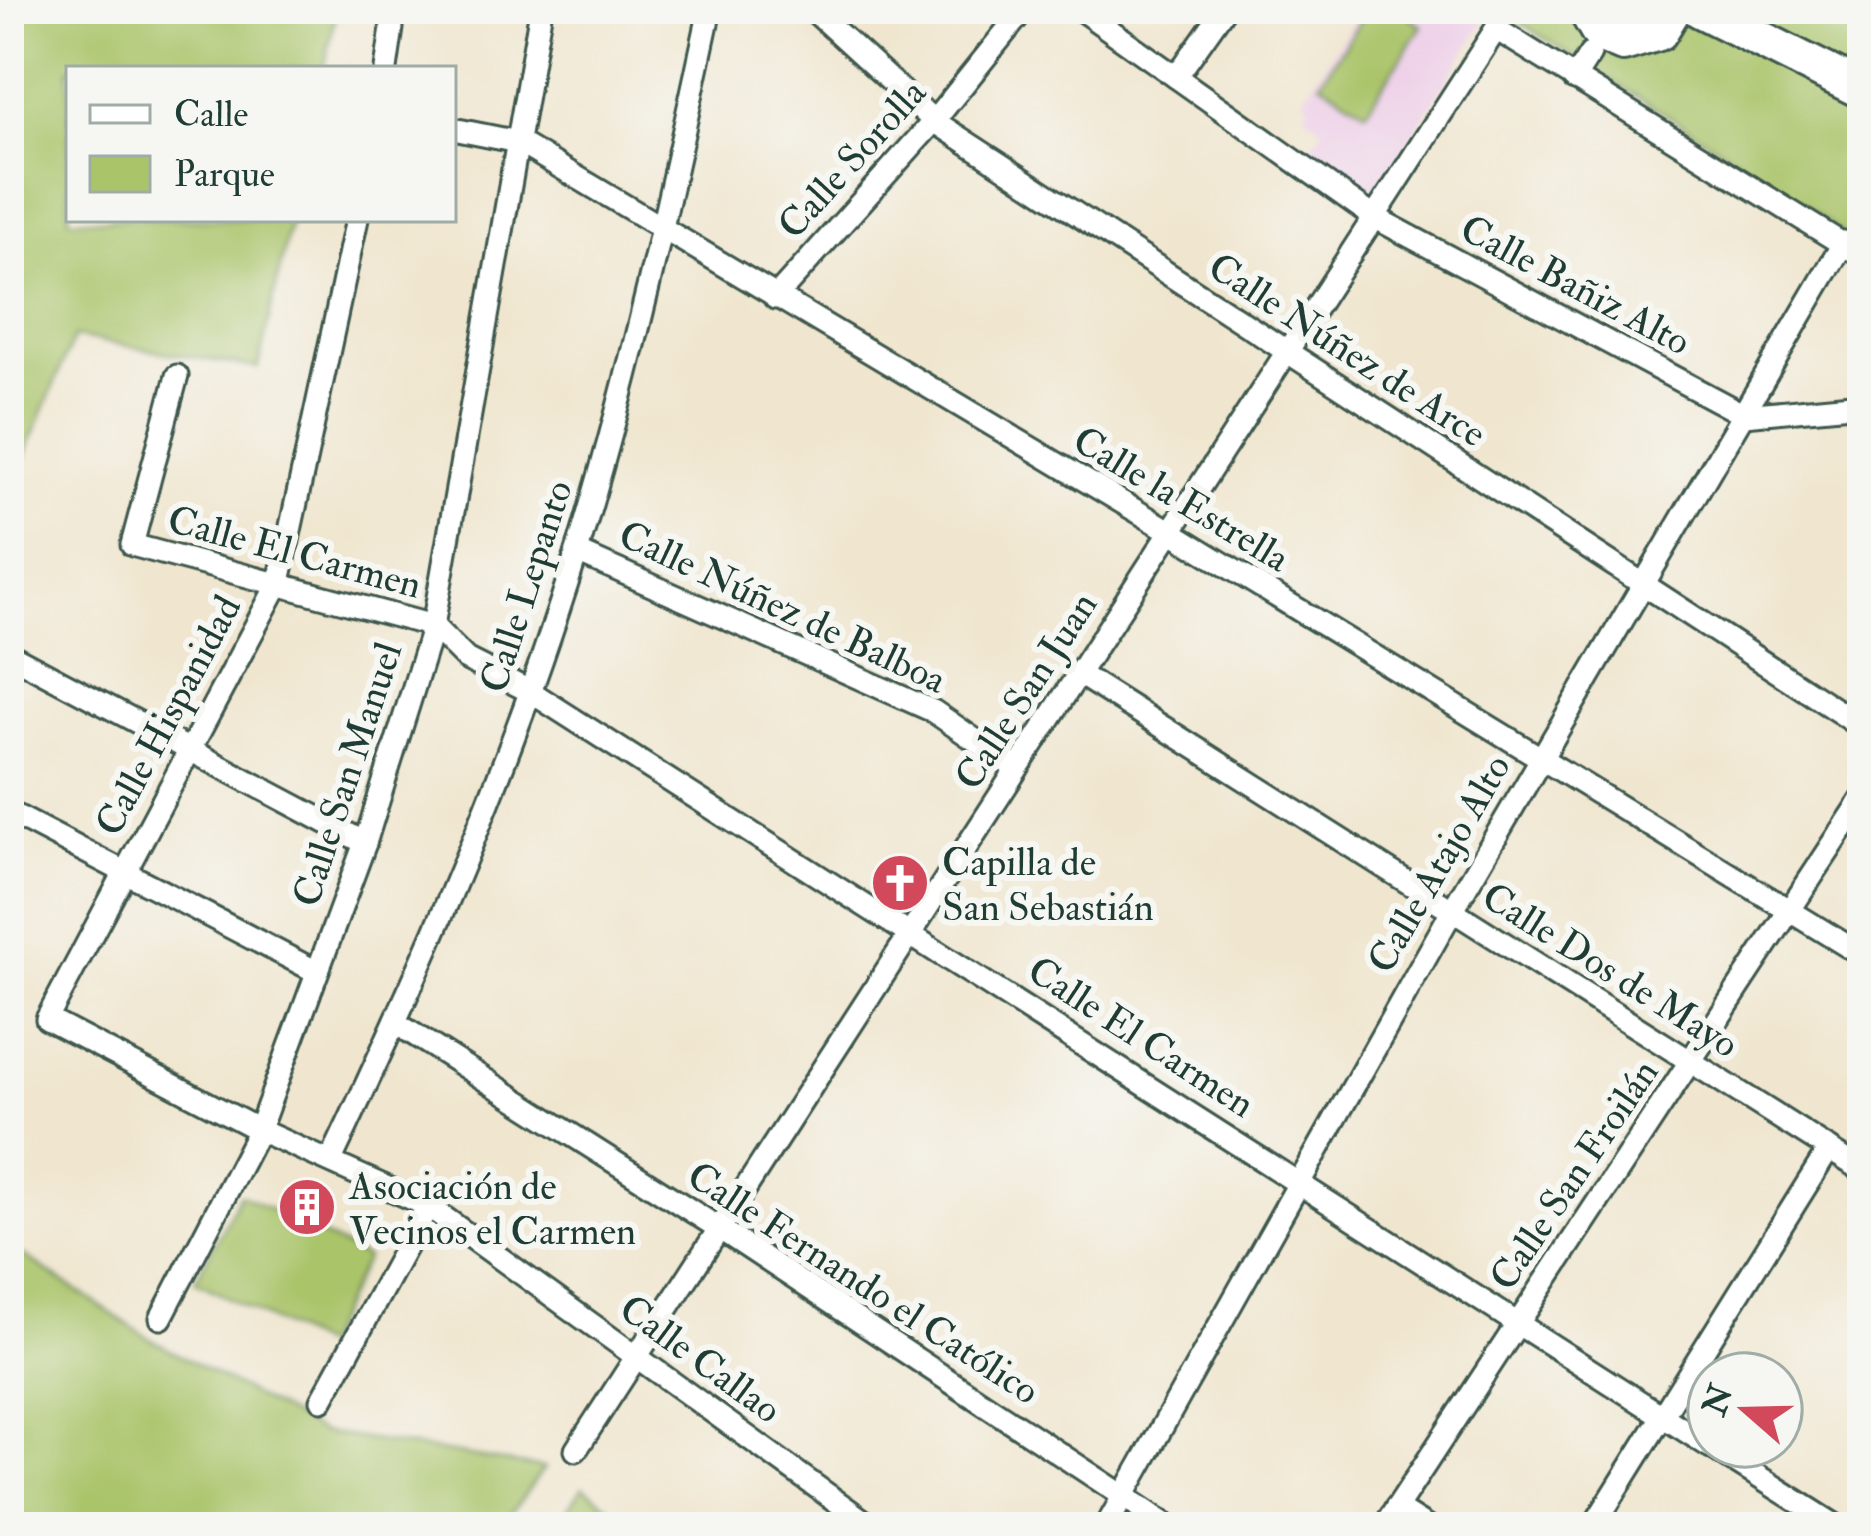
<svg xmlns="http://www.w3.org/2000/svg" width="1871" height="1536" viewBox="0 0 1871 1536" font-family="'IM FELL Double Pica',serif">
  <style>
    .built { fill: #eed0e8 }
    .green { fill: #aac46a; stroke: #64804f; stroke-width: 3 }
    .lines { fill: none; stroke-linecap: round; stroke-linejoin: round }
    .minor-casing { stroke: #3e564b; stroke-width: 27 }
    .trunk-casing { stroke: #3e564b; stroke-width: 42 }
    .minor { stroke: #fff; stroke-width: 21 }
    .trunk { stroke: #fff; stroke-width: 36 }
    .labels { text-anchor: middle; stroke-width: 12; stroke-linejoin: round; paint-order: stroke }
    .street-label { font-size: 39px; fill: #1f3d34; stroke: #f6f6f2 }
    .poi-label { font-size: 39px; fill: #1f3d34; stroke: #f6f6f2; text-anchor: start }
  </style>
  <rect width="100%" height="100%" fill="#f6f6f2"/>
  <filter id="ink" filterUnits="userSpaceOnUse"><feTurbulence type="fractalNoise" baseFrequency=".00833" numOctaves="2"/><feDisplacementMap in="SourceGraphic" scale="24" xChannelSelector="R" yChannelSelector="G"/><feConvolveMatrix kernelMatrix="1 2 1 2 8 2 1 2 1" color-interpolation-filters="sRGB"/></filter>
  <filter id="wash" filterUnits="userSpaceOnUse"><feTurbulence type="fractalNoise" baseFrequency=".004" numOctaves="4" result="noise"/><feDisplacementMap in="SourceGraphic" scale="48" xChannelSelector="R" yChannelSelector="G"/><feGaussianBlur stdDeviation="2.7" result="paint"/><feColorMatrix in="noise" values="0 0 0 0 0 0 0 0 0 0 0 0 0 0 0 0 0 1.4 0 .05"/><feComposite in="paint" operator="in"/></filter>
  <g filter="url(#wash)">
    <rect width="100%" height="100%" fill="#f0e6cf"/>
    <path class="built" d="M1361,9H1493L1370,201L1306,155L1323,129L1304,112L1309,103L1303,98Z"/>
    <g class="green">
      <path d="M9,9H337L324,69H69V219H291L258,368L74,337L9,492Z"/>
      <path d="M1368,9H1398L1422,26L1366,111L1320,82Z"/>
      <path d="M1862,9V249C1752,159 1621,92 1504,11Z"/>
      <path d="M240,1194L366,1258L322,1346L195,1281Z"/>
      <path d="M9,1246L150,1339L321,1432L544,1468L501,1527H9Z"/>
      <path d="M583,1487L637,1527H555Z"/>
    </g>
  </g>
  <g filter="url(#ink)">
    <g class="lines">
      <defs>
        <g id="minor">
          <path d="M812,9L934,121L1862,727"/>
          <path d="M1080,9L1374,217L1744,415"/>
          <path d="M1845,9L1862,23"/>
          <path d="M386,69L392,28L388,9"/>
          <path d="M1176,77L1224,9"/>
          <path d="M1574,79L1590,54"/>
          <path d="M453,129L518,142L1170,531L1862,955"/>
          <path d="M357,219L279,582L47,1019L259,1130L428,1206L872,1527"/>
          <path d="M775,298L934,121L1024,9"/>
          <path d="M177,376L132,545L433,626L466,659L531,692L1709,1446"/>
          <path d="M1744,415L1862,404"/>
          <path d="M577,552L933,711L1017,769"/>
          <path d="M9,654L365,843"/>
          <path d="M1079,674L1862,1170"/>
          <path d="M9,812L317,972"/>
          <path d="M396,1023L720,1229L1170,1527"/>
          <path d="M331,1160C424,963 512,763 576,555C631,376 671,192 710,9"/>
          <path d="M161,1318L259,1130L365,843L433,626L541,9"/>
          <path d="M322,1400L428,1206"/>
          <path d="M1710,1446L1838,1527"/>
          <path d="M576,1450L1496,29L1862,256"/>
          <path d="M1396,1508L1426,1527"/>
          <path d="M1106,1527L1452,911L1844,242"/>
          <path d="M1384,1527L1862,800"/>
          <path d="M1593,1527L1829,1149"/>
        </g>
        <g id="trunk">
          <path d="M1586,9L1600,33L1623,43L1659,32L1673,9"/>
          <path d="M1700,9L1862,90"/>
        </g>
      </defs>
      <use href="#minor" class="minor-casing"/>
      <use href="#trunk" class="trunk-casing"/>
      <use href="#minor" class="minor"/>
      <use href="#trunk" class="trunk"/>
    </g>
  </g>
  <defs>
    <symbol id="church-disc" viewBox="-11 -11 22 22"><circle r="9.5" fill="#d1495b" stroke="#f6f6f2"/><path d="M-1.2-6h2.4v3.5h3.3v2.4h-3.3V6h-2.4V-.1h-3.3v-2.4h3.3Z" fill="#fff"/></symbol>
    <symbol id="building-disc" viewBox="-11 -11 22 22"><circle r="9.5" fill="#d1495b" stroke="#f6f6f2"/><path d="M-4-6H4V6H1V3H-1V6H-4ZM-2.5-4.3h1.7v1.8h-1.7ZM.8-4.3h1.7v1.8H.8ZM-2.5-1h1.7V.8h-1.7ZM.8-1h1.7V.8H.8Z" fill="#fff"/></symbol>
  </defs>
  <g fill-rule="evenodd">
    <use href="#church-disc" x="867" y="850" width="66" height="66"/>
    <use href="#building-disc" x="274" y="1174" width="66" height="66"/>
  </g>
  <g class="labels">
    <g class="street-label">
      <text transform="translate(851 158) rotate(-48)" y="14">Calle Sorolla</text>
      <text transform="translate(1576 284) rotate(28)" y="14">Calle Bañiz Alto</text>
      <text transform="translate(1348 349) rotate(33)" y="14">Calle Núñez de Arce</text>
      <text transform="translate(1182 498) rotate(31)" y="14">Calle la Estrella</text>
      <text transform="translate(295 551) rotate(15)" y="14">Calle El Carmen</text>
      <text transform="translate(525 586) rotate(-72)" y="14">Calle Lepanto</text>
      <text transform="translate(783 606) rotate(25)" y="14">Calle Núñez de Balboa</text>
      <text transform="translate(1025 690) rotate(-57)" y="14">Calle San Juan</text>
      <text transform="translate(167 715) rotate(-62)" y="14">Calle Hispanidad</text>
      <text transform="translate(346 774) rotate(-72)" y="14">Calle San Manuel</text>
      <text transform="translate(1438 863) rotate(-60)" y="14">Calle Atajo Alto</text>
      <text transform="translate(1611 969) rotate(32)" y="14">Calle Dos de Mayo</text>
      <text transform="translate(1142 1036) rotate(33)" y="14">Calle El Carmen</text>
      <text transform="translate(1573 1174) rotate(-56)" y="14">Calle San Froilán</text>
      <text transform="translate(864 1282) rotate(33)" y="14">Calle Fernando el Católico</text>
      <text transform="translate(701 1358) rotate(36)" y="14">Calle Callao</text>
    </g>
    <g class="poi-label">
      <text x="942" y="875">Capilla de<tspan x="942" dy="45">San Sebastián</tspan></text>
      <text x="349" y="1199">Asociación de<tspan x="349" dy="45">Vecinos el Carmen</tspan></text>
    </g>
  </g>
  <rect width="1871" height="1536" fill="none" stroke="#f6f6f2" stroke-width="48"/>
  <rect x="66" y="66" width="390" height="156" fill="#f6f6f2" stroke="#a0aca6" stroke-width="3"/>
  <rect x="90" y="105" width="60" height="18" fill="#ffffff" stroke="#a0aca6" stroke-width="3"/>
  <text x="174" y="126" font-size="36" fill="#1f3d34">Calle</text>
  <rect x="90" y="156" width="60" height="36" fill="#aac46a" stroke="#a0aca6" stroke-width="3"/>
  <text x="174" y="186" font-size="36" fill="#1f3d34">Parque</text>
  <g transform="translate(1745 1410) rotate(290)"><circle r="57" fill="#f6f6f2" stroke="#a0aca6" stroke-width="3"/>
  <path d="M0-9L21 45L0 30L-21 45Z" fill="#d1495b"/>
  <text y="-18" font-size="33" font-weight="bold" text-anchor="middle" fill="#1f3d34">N</text>
  </g>
</svg>
